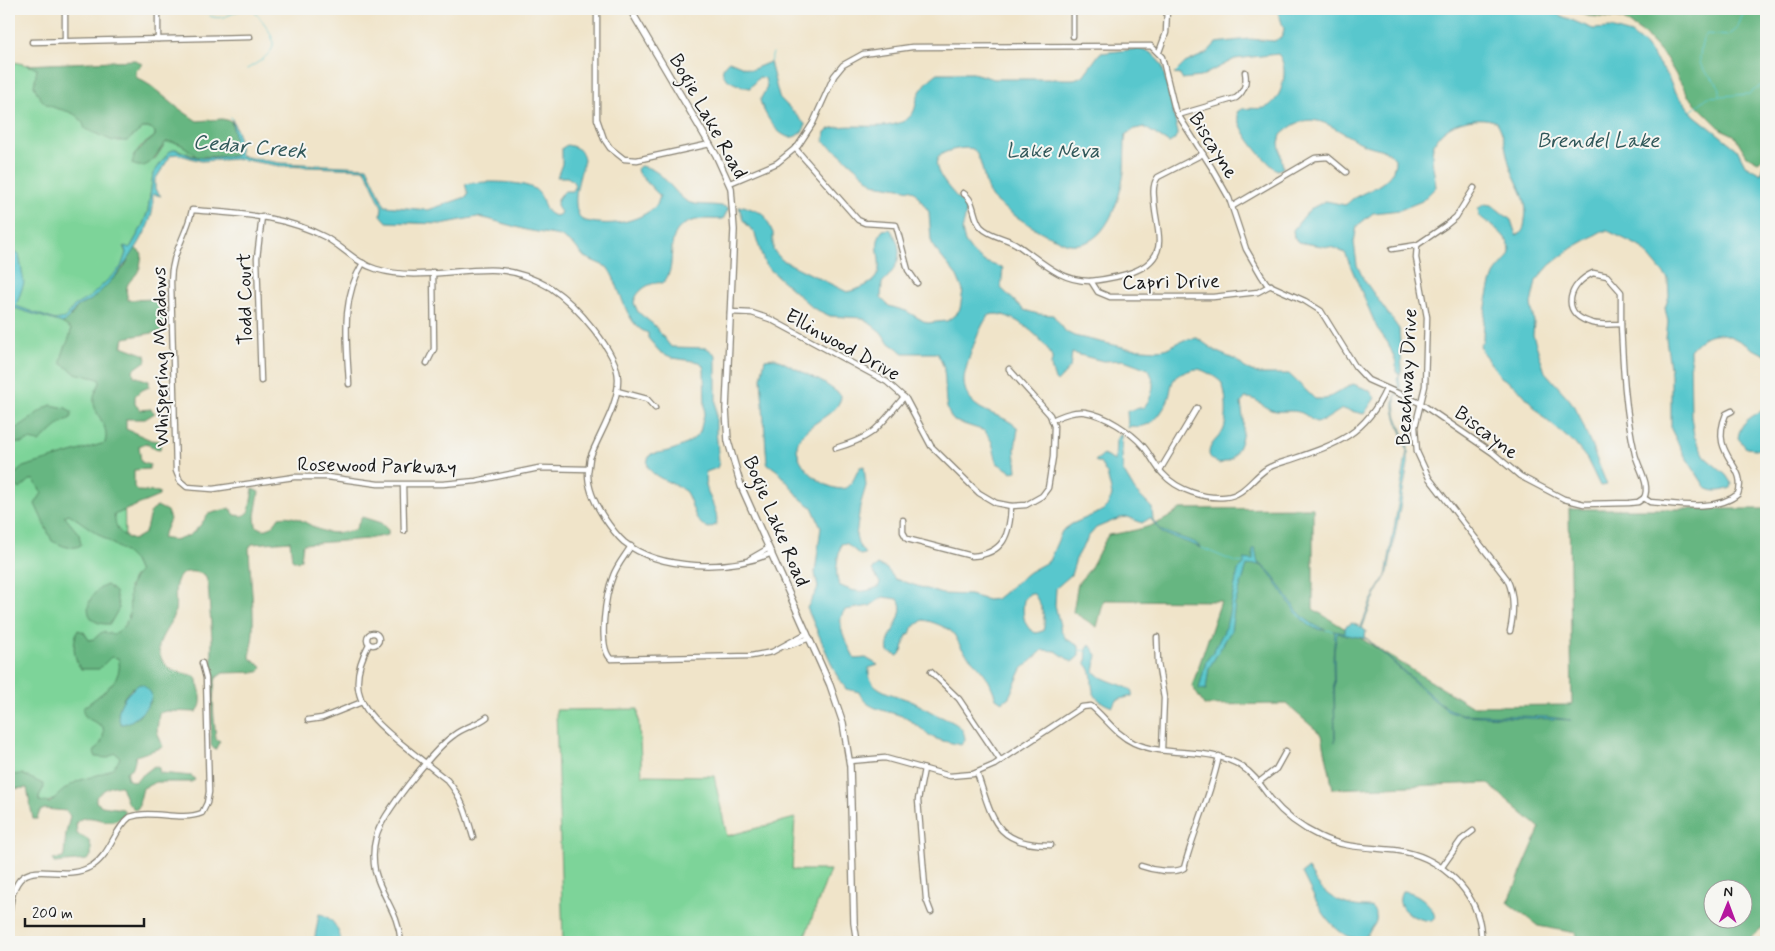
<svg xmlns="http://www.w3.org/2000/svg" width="1775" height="951" viewBox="0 0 1775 951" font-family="Mynerve,sans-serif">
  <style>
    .green { fill: #7dd499; stroke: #4c785a }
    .forest { fill: #66b681; stroke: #41694e; fill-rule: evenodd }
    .water { fill: #59c7cd; stroke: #3a7274; fill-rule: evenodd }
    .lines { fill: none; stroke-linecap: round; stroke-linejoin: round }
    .stream { stroke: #59c7cd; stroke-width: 1 }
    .street-casing { stroke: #868072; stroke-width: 7 }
    .secondary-casing { stroke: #868072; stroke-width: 8 }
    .street { stroke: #fff; stroke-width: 4.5 }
    .secondary { stroke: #fff; stroke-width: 5.5 }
    .labels { text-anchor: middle; stroke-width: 4; stroke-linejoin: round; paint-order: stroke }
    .street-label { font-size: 20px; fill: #1c1c1c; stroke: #f6f6f2 }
    .water-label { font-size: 21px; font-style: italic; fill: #31585a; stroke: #f6f6f2 }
  </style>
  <rect width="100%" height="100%" fill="#f6f6f2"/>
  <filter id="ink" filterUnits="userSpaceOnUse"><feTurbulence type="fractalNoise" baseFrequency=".02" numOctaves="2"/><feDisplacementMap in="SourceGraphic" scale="10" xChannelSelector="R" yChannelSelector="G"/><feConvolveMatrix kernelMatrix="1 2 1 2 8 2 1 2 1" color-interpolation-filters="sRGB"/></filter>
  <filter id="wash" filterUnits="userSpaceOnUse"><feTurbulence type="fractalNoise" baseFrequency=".0096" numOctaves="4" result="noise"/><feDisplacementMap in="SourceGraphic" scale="20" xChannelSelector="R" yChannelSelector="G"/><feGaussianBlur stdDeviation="1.12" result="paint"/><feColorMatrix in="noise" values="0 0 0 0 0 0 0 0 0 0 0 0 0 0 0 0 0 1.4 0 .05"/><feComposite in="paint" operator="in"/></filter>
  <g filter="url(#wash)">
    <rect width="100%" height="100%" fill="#f0e4c9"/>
    <g class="green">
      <path d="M9,61L28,65L120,62L127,141L143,128H151L155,132V136L140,147L133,157L155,159L166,142C179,140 188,149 197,157L176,149L169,152L153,174L148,211L142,227L130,248H124L126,253L122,266L125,552L134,561L139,572L133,578L129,587L131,613L126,623L128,784C116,784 82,780 73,785C60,791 54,806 39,801V796L44,787L9,784Z"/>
      <path d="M638,709L642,775L714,776L727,836L795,818L792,870H830L803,942H563L556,710Z"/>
    </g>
    <g class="forest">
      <path d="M1569,9H1766V156L1758,162L1747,156L1734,135L1721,129L1689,97L1666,58L1644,34L1622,19L1588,16Z"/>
      <path d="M135,60L142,64L136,71V77L151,86L178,108L197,121L222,119L231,121L236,140V156L197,157C188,149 179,140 166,142C156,153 150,173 132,164C134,149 145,146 155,136V132L151,128H143L127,141H113L85,129C79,105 53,114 42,100C39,97 36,90 34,86L37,69L27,65Z"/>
      <path d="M135,248L142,254C141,258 141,263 140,267C135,282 122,279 128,300L157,299L161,304L164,329L158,332L124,338L122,346L146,355L147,360L133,370L134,376L149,381V387L140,391L135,396V404L140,410L151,409L155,413L145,419H126V429L151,440L161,441L160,449L153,448L146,443L139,446L141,462L150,465L149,469L134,470V487L138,491L159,492V496L114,515C116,530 120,535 133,540L145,533L150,513L157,506L167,511L170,519L162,538C185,544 197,532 208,514L230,508L235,515L243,516L249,512L253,489L259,492L255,516L256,526C267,534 273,526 279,517C299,513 309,528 327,532C336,534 347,532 355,530L362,517L381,523L388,530V535L367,539L303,544L301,559L298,562L292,559L290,541L252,544L249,548C250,575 254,603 253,631C253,640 250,649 250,658L262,667L259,672L223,673L216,678C211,698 214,719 216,739L220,741L215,750L211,746L212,639L208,584L205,575C197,572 186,569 180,576C172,585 177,601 175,611C172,623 160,637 159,646C158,651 161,660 165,664C173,675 186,671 196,677C199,688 206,704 196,712L166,711L159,713L157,731L163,747L136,756L133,767L126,772L127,779L134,782L154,766L159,768L160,773L192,776L195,780L191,782H156L143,788L138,808L135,810L127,802L121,786C111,784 103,790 96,797V802L102,806L123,809L125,812C113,834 88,807 76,823L77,834C90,838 92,843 91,856L87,860L54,863L53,860L63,858L64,855L66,833L70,816L66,811L45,809L40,811L37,819H33L27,788L9,789V775L22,774L43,784L44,787L39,796V801L50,803C57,795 69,785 78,781C93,775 115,774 120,757L115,753L107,758L96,757L94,752C101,744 105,738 103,727C96,721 81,719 83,708C97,696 126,681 118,658L111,657L99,669H81C73,658 72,642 78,630L84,632L89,640L94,639L102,632L114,634C144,617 117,592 139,572L134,561L126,553L69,514L64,516L79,534L81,545C71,551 61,545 52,541L35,504L42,493L34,480H30L20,489L12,482L14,475L23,467L105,443C112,418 81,412 100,383L99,379L75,373L61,363C62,349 71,339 71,329L62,323L69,319L78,306L88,302L114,278L123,269ZM133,687L151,701L139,716L125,724L118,714L124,697Z"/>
      <path d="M51,405L66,408L72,412L71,418L61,423L39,442L29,440L23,443H13L14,429C28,423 37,411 51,405Z"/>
      <path d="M1313,508V609L1471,706L1572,705L1569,509H1766V924L1746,942H1576V933L1538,926L1508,903L1540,828L1487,783L1333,789L1322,735L1286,704L1204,705L1192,686L1221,601L1104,600L1097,627L1073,612L1078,583L1090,569L1108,535C1134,531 1159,527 1180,509ZM1712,888H1742V918H1712Z"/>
      <path d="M107,585L115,592L119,608L110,624C78,626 85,592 107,585Z"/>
    </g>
    <g class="water">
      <path d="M1277,9H1545L1593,29L1610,28L1631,34L1645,45L1667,75L1674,90L1694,115L1737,149L1745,165L1761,174L1766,160V355C1738,344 1718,316 1690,350L1691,416L1694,436L1706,458L1726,475L1732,484L1731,488C1722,491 1714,493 1706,488L1683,453L1671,429V375L1666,338L1668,322L1665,308L1669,296L1668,279L1641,247L1608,231H1602L1572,248L1550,265L1536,281L1531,304L1534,322L1533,335L1545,372L1570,400L1579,415L1607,485L1600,486L1587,459L1575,444L1544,418L1518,388L1501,377L1483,353L1480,345L1483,340C1483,323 1487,292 1494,275C1498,267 1511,258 1510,250C1508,234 1490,225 1479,216L1478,209L1484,204L1492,205L1511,220L1516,235C1524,233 1524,227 1525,220C1529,198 1517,186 1510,166C1505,151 1505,135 1497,122C1476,113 1440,123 1433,147C1430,161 1435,173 1436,187L1422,201L1400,210L1373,213L1357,226L1354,242L1357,265L1364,280L1399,329L1402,368L1399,378L1401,390L1395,397L1396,414L1408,447V464L1388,572L1372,602L1362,628L1366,631L1365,637L1434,698L1447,708L1461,714L1548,717L1571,720L1461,715L1447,710L1433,699L1367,639L1337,633L1334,651L1335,742L1333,659L1335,632L1333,631L1345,633V627L1352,623L1361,627L1371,601L1386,576L1407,451C1404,430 1385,408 1399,389L1397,378L1400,374L1396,372V362L1388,343L1377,328L1345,253L1334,248L1298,242L1294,238L1293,230L1310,209L1326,201L1345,205C1349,203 1350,200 1354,198C1370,189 1396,182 1395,159C1388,148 1375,149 1364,144C1333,131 1314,103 1281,135L1279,143L1283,168L1277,170L1273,167C1258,153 1240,132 1237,112C1244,105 1258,111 1267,107C1283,99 1290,67 1278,54L1235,59L1200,77L1182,79L1180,75L1174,74L1185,63L1207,53L1216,43L1249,39L1274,41L1282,37L1284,29Z"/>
      <path d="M1138,49L1152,53L1162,65L1178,133L1174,140L1169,143L1144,127L1135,129L1126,134C1124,146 1125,160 1124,172C1120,199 1106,249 1070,244C1063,243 1058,239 1052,237C1040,233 1000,207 992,198C982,185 985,162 973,149C965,147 954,149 946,152C918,163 960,198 967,209L962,231L965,242L973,253L985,262L1003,268L1001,288L1024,310L1038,314L1053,315L1066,332L1074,336L1127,348L1157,350L1165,349L1184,340L1197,338L1217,352L1236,360L1245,368L1259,374H1289L1315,399H1326L1353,384L1369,390L1375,398L1364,414L1342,409L1323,421L1316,422C1310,420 1307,415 1302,413C1292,409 1282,413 1271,410C1261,406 1257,397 1245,398L1241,404C1245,425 1245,443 1230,460L1219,464C1214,461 1209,458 1209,453C1209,444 1219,438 1223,431C1228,422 1227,390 1221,382C1216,377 1204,370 1198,369C1192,369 1188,371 1183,373C1168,378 1173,391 1167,402C1159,418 1150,429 1131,426L1128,428L1127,411L1144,407C1153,396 1157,382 1148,369L1124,360L1103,361L1072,353L1070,368L1057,382L1055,380C1054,375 1051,370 1051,365C1051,362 1053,361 1052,358C1048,341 1009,308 990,315C982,318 963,371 964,381C964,386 966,394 970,399C982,415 1004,414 1018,428L1015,449L1017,471L1012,472L997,463L992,442L985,431L954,421C942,408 947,388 944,371C944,365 940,359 937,353H904L887,341L881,332L863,318L830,316L813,308L765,265L755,234L743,220L739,207L744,206L764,214L773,233V250L782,260L847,292C903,279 865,251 883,230L890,229C906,250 899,267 882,283L881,298L889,306L906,311L927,323L947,321L956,314L960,309L963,290L957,276L934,248L931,240L929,212L917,195L912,190L874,184L838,152L824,142L825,132C840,119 887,134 907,119C915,113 915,108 917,99C919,90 930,78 938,73H973L994,79H1074L1083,76L1100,53Z"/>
      <path d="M729,61L751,70L770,62L779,97L805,124C805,129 803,131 799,134C783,148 763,113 760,100L767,87L765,78L759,77L750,88C737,86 710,76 729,61Z"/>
      <path d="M232,119L238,134L240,156L280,163L367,167L385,206L428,210L466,197L468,194L465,184C480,181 529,180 538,192C546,201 541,211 555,216L559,215L561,212C554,204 557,198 565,191H573C577,185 573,180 567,177H557L562,164V148L567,145C577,147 583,150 584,160C580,177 569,205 582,220C607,227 637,224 657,205L660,196L638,173L637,169L640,166C662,168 670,189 686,201C695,207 717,203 729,208L723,219C714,220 704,218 696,220C657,229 682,263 663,283C651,281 636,290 634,303L638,312L654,325L671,347L707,348L716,355V430L719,463L717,468L706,472C701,491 721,509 716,525L709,528C692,523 694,503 685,491C676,482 635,475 651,454C669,452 688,447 700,432L705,410L704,367L700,362L673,358L660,352L648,338V333C624,326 621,284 607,267L584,257L575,246L560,236L526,230L488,219L477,217L441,224L387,222L381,215L382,207L365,169L280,166L239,159L201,161L177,154L171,155L155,180V189L161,196L153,194C152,201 154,207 152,213C145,243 114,281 91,300C87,303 81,304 77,307C71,312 70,320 62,323L14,308L9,313V252L19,254L24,283L16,306L55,320L65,318L74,306L90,297L121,267L126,253L124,246L130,248L142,227L148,211L153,174L169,152L175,149L191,156L202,158L236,156Z"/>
      <path d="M775,358L824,383L841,395C842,414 804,423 798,442C790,465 833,497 848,487C853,483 856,473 860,467L864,466L866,486L860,506L856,536L858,544L865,554L860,555L846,543L841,544C838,557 834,572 839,585C853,592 862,594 878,587L880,583L872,570L878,565L887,569L895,579L942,594L970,595L988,600L996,599L1029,572L1049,561L1062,531L1072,524L1102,511L1108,505L1112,495L1107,474L1100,463L1095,461L1103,455L1115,461L1116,440L1121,434L1123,471L1135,491L1152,508L1153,520L1162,531L1194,542L1202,548L1162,533L1150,518L1142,523L1128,517L1120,518L1096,528L1089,536L1076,559L1071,575L1056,588L1055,605L1061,630L1066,639L1079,646V656L1072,662L1056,651L1043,650L1022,669L1009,697L1002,702L996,698C986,671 983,672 964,651C959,646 957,637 952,632C946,627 931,621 923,620L912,628L910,634L907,635L902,652L898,656L888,652C884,635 909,615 898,599L883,597L870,606L845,610C833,623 849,646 855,659L866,658L878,665L869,668C866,691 895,694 911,701C919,704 927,710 935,714C946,720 965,723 965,740L961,745C955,743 936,741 929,735C922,729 913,722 904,717C889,710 866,711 859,692L846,689L836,674L807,608L818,588L815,573L821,527L812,507L801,499L779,472L767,463L761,378L765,359ZM1030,593L1034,594C1041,604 1047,619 1043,631L1036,633C1023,628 1022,612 1024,600Z"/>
      <path d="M1766,408V450L1746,448L1738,438C1740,421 1753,416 1766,408Z"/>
      <path d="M1255,548L1258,563C1284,575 1286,617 1326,630C1294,633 1277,569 1259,565C1256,564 1251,565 1247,566L1235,604L1231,631L1209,668L1206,690L1199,689L1206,661L1213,652L1226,627L1238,570L1244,565V559L1253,560V549Z"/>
      <path d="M1090,645L1097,655L1094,672C1105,682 1121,683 1133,691L1132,696L1117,700L1112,707C1080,695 1100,678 1086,664L1087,649Z"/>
      <path d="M140,684L144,685L151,693C155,703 132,725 121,724C112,710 128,690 140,684Z"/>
      <path d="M1308,869C1311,873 1313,878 1316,882C1329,900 1349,908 1371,907C1383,921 1372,926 1364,939C1331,941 1315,898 1302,873Z"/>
      <path d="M1402,891C1416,891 1433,904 1435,918L1432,921C1416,920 1392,910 1402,891Z"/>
      <path d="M319,914C331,915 340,930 341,942H314Z"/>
    </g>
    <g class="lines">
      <g class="stream">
        <path d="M210,16C225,22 233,10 246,9"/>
        <path d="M770,62L773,53"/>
        <path d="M247,69C254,65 268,57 272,49C278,38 259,15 251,9"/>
        <path d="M1719,97C1725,84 1707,77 1701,65C1698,59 1702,45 1703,38L1707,34L1728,36L1737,29L1743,14L1738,9"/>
        <path d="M1691,111L1708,97L1749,94L1766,82"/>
        <path d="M231,117L232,119"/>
        <path d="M1202,548L1235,562L1244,563"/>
        <path d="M1326,630L1333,631"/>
        <path d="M1079,650L1087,651"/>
      </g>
    </g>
  </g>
  <g filter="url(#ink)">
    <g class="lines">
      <defs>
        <g id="street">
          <path d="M65,9V41"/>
          <path d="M158,9V39"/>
          <path d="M597,9V119L604,139L610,148L624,159L637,160L710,144"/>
          <path d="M1073,36V9"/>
          <path d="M32,42L250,37"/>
          <path d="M1159,52L1166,33L1167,9"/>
          <path d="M1178,115L1236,98C1245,91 1247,82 1245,72"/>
          <path d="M795,148L858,220L865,223L896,225L908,270L917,283"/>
          <path d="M730,183L777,163L798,146L813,123L834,76L843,65L863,54L912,47L1151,46L1162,57L1175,110L1212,168L1229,198L1246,249L1261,275L1267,284L1305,301L1321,311L1355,366L1368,380L1420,403L1493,453L1520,476L1564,499L1584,504L1629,503L1638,502L1644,498"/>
          <path d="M963,193C976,201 972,217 981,227C991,237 1004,237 1016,244C1040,260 1060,282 1091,281L1098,292L1110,297H1213L1258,292L1271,285"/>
          <path d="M1233,206L1315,158L1328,157L1346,172"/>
          <path d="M1417,245L1416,258L1427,317L1425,386L1415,427L1417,452L1429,478L1507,579C1515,595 1514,613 1510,631"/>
          <path d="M1392,249L1417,245L1445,226L1456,217L1474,188"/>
          <path d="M1593,273L1607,276L1621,292V324C1611,324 1598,326 1589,322C1559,312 1570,283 1593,273Z"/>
          <path d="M1091,281C1115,278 1159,272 1159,241C1159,226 1154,213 1154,198C1153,190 1153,183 1158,177L1203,154"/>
          <path d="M730,312L752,313L770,319L887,382L906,399L931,446L979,493L996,503L1011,506L1026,505L1042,496L1048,488L1053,457L1054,426L1050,415L1009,369"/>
          <path d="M1621,324C1623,368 1625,411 1635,454C1638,467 1651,485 1644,498"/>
          <path d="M427,363L434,349L433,272"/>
          <path d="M261,381L257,258L262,216"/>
          <path d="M349,384C347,342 340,300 363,263"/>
          <path d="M617,391L647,399L655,408"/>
          <path d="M1052,420C1063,415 1073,411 1085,412C1105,415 1131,432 1143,446C1151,455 1155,466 1163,474C1177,490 1205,499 1225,497C1243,496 1252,479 1265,470C1273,464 1284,462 1293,459C1337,444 1366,434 1386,389"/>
          <path d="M836,448C877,436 878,427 904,397"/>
          <path d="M588,469L539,468L476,481L443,484H378L327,477H294L213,489L187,487L180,481L176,471L171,282C171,252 186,238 192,210C238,214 283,215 325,237C343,247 356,263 376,269C415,281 458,268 497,270C516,271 534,278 551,288C574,303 619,352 618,380C618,407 599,434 590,458L588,473C588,489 594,502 603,516C609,525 616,535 624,542C660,571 731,571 772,553"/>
          <path d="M1160,470L1197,408"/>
          <path d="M403,485L404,531"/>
          <path d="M1644,498L1650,502C1676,504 1717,512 1738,494C1749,464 1708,457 1726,414L1732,411"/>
          <path d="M903,520V532L907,539L972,556C1004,554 1010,534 1011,506"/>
          <path d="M631,546C625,556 617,565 613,576C606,593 597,646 611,659L751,656L772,652L807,633"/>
          <path d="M750,559L769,548"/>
          <circle cx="373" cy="639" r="6"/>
          <path d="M1157,637L1158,663L1164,698L1162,749"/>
          <path d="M369,644C344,690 363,712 398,741C414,754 430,767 447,780C462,797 467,815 473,837"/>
          <path d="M787,646L810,638"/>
          <path d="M931,672L959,699L1000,760"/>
          <path d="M308,720L322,718L362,702"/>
          <path d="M850,761L885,758L950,776L973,774L994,765L1082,707L1091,706C1106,718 1115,734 1134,743C1168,758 1208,746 1241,766C1254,774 1262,787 1271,799C1284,815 1300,827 1319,836C1345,849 1372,847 1400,851C1436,856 1470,885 1479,920C1481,927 1481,935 1482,942"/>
          <path d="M924,769L918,800L926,899L931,912"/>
          <path d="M977,773C993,819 994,845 1051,845"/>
          <path d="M1259,782L1276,769L1286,751"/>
          <path d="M1141,866C1152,870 1174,874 1184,868C1194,830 1211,795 1219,756"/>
          <path d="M1442,867L1461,840L1473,831"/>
          <path d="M9,919C13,842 55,888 92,866C111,854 114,829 130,817C153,809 179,822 202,813L207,803L209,792L206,678L202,663"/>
          <path d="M9,920L10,942"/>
          <path d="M401,942C398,911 382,898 375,871C373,860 373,848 376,837C381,815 435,748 454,735C464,727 477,725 487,717"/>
        </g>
        <path id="secondary" d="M630,9L716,155L731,188L734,230L726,409L728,441L741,486L830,685L843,723L850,766L854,923L857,942"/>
      </defs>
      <use href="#street" class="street-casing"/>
      <use href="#secondary" class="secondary-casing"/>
      <use href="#street" class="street"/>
      <use href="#secondary" class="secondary"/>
    </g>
  </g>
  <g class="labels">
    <g class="street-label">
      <text transform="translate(709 116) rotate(61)" y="7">Bogie Lake Road</text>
      <text transform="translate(1214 145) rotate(58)" y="7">Biscayne</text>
      <text transform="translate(1171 281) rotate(-1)" y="7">Capri Drive</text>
      <text transform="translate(244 299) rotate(-91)" y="7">Todd Court</text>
      <text transform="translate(843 344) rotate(29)" y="7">Ellinwood Drive</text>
      <text transform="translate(160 357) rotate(-91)" y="7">Whispering Meadows</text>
      <text transform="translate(1406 377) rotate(-87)" y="7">Beachway Drive</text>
      <text transform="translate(1487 432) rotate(37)" y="7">Biscayne</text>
      <text transform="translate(377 465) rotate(1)" y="7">Rosewood Parkway</text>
      <text transform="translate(777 521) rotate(67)" y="7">Bogie Lake Road</text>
    </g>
    <g class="water-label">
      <text x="1598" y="147">Brendel Lake</text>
      <text transform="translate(250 146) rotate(5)" y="7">Cedar Creek</text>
      <text x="1053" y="157">Lake Neva</text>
    </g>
  </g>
  <rect width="1775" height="951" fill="none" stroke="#f6f6f2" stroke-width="30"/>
  <g transform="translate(1728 904) rotate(1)"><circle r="24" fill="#f6f6f2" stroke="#9f9f9c"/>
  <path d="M0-4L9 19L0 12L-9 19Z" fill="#b5179e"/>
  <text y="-8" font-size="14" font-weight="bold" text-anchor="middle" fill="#1c1c1c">N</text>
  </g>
  <path d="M25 918v8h119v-8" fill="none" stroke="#1c1c1c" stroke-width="2.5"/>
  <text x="32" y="918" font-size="15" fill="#1c1c1c" stroke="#f6f6f2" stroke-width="4" paint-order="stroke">200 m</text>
</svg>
